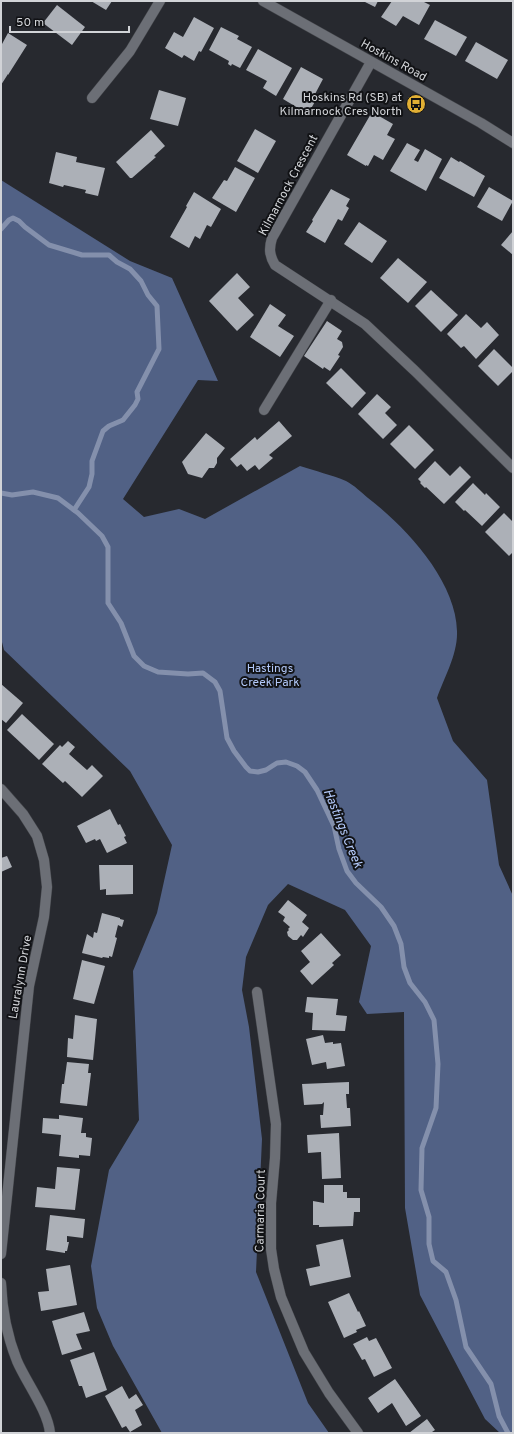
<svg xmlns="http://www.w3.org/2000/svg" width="514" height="1434" viewBox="0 0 514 1434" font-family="Overpass,sans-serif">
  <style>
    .forest { fill: #516185 }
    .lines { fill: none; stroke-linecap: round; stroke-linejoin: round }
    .stream { stroke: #8490ac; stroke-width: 5 }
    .building { fill: #acb0b7 }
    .minor-casing { stroke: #424449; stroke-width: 11 }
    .minor { stroke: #6c6f76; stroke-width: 10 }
    .labels { text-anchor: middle; stroke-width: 4; stroke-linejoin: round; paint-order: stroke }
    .street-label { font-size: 12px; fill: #d1d3d7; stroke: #111215 }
    .poi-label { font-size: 12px; fill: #d1d3d7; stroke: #111215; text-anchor: end }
    .park-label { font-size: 12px; fill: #b3c9fa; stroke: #111215 }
    .water-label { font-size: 13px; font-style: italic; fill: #b5cbfc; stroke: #111215 }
  </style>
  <rect width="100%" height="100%" fill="#27292f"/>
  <path class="forest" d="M1,180L130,261L172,278L218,381L198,380L123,499L144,517L179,509L205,519L300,466C315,471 332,475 346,481C354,485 362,493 368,498C406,527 456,581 457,631C458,654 444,678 437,698L453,741L487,780L499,865L513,896V1433H500L485,1419L420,1295L405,1208L404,1012L367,1014L359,1002L371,946L345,910L288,884L268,905L246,957L242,990L249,1027L262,1139L256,1272L308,1403L329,1433H162L113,1346L97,1308L91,1266L109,1170L139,1120L133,971L157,913L172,845L130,771L4,650L1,638Z"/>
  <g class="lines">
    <g class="stream">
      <path d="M1,229L9,220L13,218L19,221L25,227L49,245L82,255H109L117,262L130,269L141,281L148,295L157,306L159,349L137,392L138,399L135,405L123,420L109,426L103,431L92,461V474L89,487L74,510"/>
      <path d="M1,493L12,495L33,492L58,498L78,513L102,536L108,547V603L121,623L134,656L144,666L158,672L188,674L203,673L215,682L220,691L227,738L234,751L246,767L250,771L258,772L266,770L277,763L286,762L297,766L305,772L317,790L334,826L339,849L347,871L356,883L381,907L394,926L401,944L404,967L410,983L425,1002L434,1020L438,1064L436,1108L422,1148L421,1190L429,1217V1244L433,1261L446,1272L456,1300L466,1347L491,1384L499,1416L508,1433"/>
    </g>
  </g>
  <g class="building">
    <path d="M91,1H112L106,10Z"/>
    <path d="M363,1H378L375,7Z"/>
    <path d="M392,1H422L430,5L419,25L403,16L396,26L381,17Z"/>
    <path d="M57,5L85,27L72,45L43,23Z"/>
    <path d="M194,17L214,28L201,52L199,51L194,61L184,55L182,58L165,48L174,32L183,37Z"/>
    <path d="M435,20L467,37L456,56L424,39Z"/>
    <path d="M221,27L239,36L237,39L252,47L240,68L232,64L231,66L228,64L229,61L209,50Z"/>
    <path d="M8,33L27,45L8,75V74L1,85V43L2,44Z"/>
    <path d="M476,42L508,60L497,79L465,61Z"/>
    <path d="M258,49L292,68L276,96L263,88L267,81L246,70Z"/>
    <path d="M301,67L323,79L314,96L317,98L308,114L283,99Z"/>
    <path d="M159,90L186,98L178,126L150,119Z"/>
    <path d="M372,112L393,124L387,135L395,139L383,160L374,155L368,166L366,165V166L347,155Z"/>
    <path d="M255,129L276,141L258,173L237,161Z"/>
    <path d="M151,130L165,146L154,156L156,157L132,178H130L116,162Z"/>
    <path d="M407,143L420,150L414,160L418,162L425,149L442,159L426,191L390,171Z"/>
    <path d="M56,152L77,157L76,162L105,168L98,196L85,193L86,190L64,185L63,187L49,183Z"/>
    <path d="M451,157L459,162L460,161L485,176L474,197L439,178Z"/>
    <path d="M235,167L255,178L236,212L212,198L224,180L227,181Z"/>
    <path d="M489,187L513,201L502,221L477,207Z"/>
    <path d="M331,189L350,199L346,206L349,208L342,221L338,219L325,243L306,232L313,221L312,220Z"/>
    <path d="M194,192L221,209L211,227L207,225L200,239L195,236L189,248L170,237L187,207L186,206Z"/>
    <path d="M359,222L387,241L372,263L344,244Z"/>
    <path d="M513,231V255L501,245Z"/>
    <path d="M398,258L427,282L408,303L380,278Z"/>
    <path d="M237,273L250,287L238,298L254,315L237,331L209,301Z"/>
    <path d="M431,290L458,315L441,332L415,306Z"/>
    <path d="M270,304L286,315L278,326L294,336L280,357L250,337Z"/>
    <path d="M466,314L481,328L487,322L499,335L476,359L464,346L461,348L447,334Z"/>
    <path d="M327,321L342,331L337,339L342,342L343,347L338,355L340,356L330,371L324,367L323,369L304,356Z"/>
    <path d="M494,349L513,368V371L498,386L478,366Z"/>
    <path d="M341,368L366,393L352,408L326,383Z"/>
    <path d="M377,394L391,407L385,413L397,425L383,439L358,414Z"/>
    <path d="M279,421L292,436L269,455L273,458L259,470L255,465L247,471L241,464L237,467L230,459L255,437L257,440Z"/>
    <path d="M409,425L434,450L415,469L390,444Z"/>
    <path d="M206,433L225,448L217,458V463L214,468H209L202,478L188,474L182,462Z"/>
    <path d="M435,461L450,476L460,466L471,477L444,504L426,487L425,488L420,483L421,482L418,479Z"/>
    <path d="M473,483L485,495L486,493L500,507L482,526L465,510L464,511L455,502Z"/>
    <path d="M504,513L513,522V552L509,556L485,532Z"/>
    <path d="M1,684L23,703L6,723L1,719Z"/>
    <path d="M22,714L54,744L39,760L7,730Z"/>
    <path d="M68,741L75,747L69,754L87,770L92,765L103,776L82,797L65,781L63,783L42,764L60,745L62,747Z"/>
    <path d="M110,809L118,825L120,824L126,836L124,837L127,843L107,853L100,839L96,841L95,839L86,843L77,826Z"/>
    <path d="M7,856L12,867L1,872V858Z"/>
    <path d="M99,865H133V894L106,895V889L100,890Z"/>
    <path d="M288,900L307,915L302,922L309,928L303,937L301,935L297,940H293L288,936L287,932L289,930L288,929L290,927L283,921L285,917L278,912Z"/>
    <path d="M102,913L120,918V919L124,920L122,927L118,925L115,937L117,938L112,957L109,956V958L103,957L102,958L82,953L87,934L93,938L94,932L97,933Z"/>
    <path d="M321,933L341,955L332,963L334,965L312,985L300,971L310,962L301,951Z"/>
    <path d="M82,960L105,966L94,1004L73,999Z"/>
    <path d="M307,997L338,999L336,1015L347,1016L345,1031L312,1030L313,1013L305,1012Z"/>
    <path d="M75,1015L97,1019L93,1060L67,1057L68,1038L73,1039Z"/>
    <path d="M323,1035L325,1043L333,1042V1044L341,1043L345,1066L327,1069L326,1062L312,1065L306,1039Z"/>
    <path d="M67,1062L89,1064L88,1073H91L87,1106L60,1103L62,1084H64Z"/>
    <path d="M349,1082V1094H346L347,1108H350L351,1126L321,1128L320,1115H323L324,1102L322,1104L304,1105L302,1084Z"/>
    <path d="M59,1115L83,1118L81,1133H86V1137L92,1138L90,1156L79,1155V1158L59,1156L61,1135L42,1133L43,1118L59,1119Z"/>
    <path d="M339,1133L341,1178L322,1179L321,1152L308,1153L307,1135Z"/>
    <path d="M57,1167L80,1169L75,1210L35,1207L37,1187L55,1189Z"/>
    <path d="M324,1185H343V1192H347V1198H360V1212H354L353,1226L319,1227V1225H313V1201L324,1203Z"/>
    <path d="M50,1215L85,1219L83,1238L67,1236V1242H69L67,1251H65V1253L46,1250Z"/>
    <path d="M343,1239L351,1277L310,1286L306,1269L320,1266L316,1245Z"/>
    <path d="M70,1265L77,1305L41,1311L38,1292L49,1291L46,1269Z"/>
    <path d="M349,1293L358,1312L359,1311L366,1326L356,1330L357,1332L344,1338L328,1302Z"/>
    <path d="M84,1312L90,1331L76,1334L82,1349L62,1355L52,1321Z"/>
    <path d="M367,1337L369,1341L376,1338L392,1368L374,1377L365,1359L362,1360L353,1344Z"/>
    <path d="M94,1352L107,1390L86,1398L82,1386H79L70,1360Z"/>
    <path d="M395,1379L421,1416L406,1426L392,1403L378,1413L368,1398Z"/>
    <path d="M122,1386L129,1399L136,1394L143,1405L135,1410L142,1425L130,1432L126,1426L122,1428L105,1396Z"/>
    <path d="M427,1419L435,1430L432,1432L433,1433H409Z"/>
  </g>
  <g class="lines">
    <defs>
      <g id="minor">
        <path d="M263,1L481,123L513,143"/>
        <path d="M371,62L272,238C269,248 269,255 275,265L365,324L415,371L513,468"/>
        <path d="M92,98L130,51L160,1"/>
        <path d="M264,410L331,300"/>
        <path d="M1,789L23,814L37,836L44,860L47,887L44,917L29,986L1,1254"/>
        <path d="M257,992L276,1124L275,1158L271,1203V1249L274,1269L281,1297L304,1352L329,1393L358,1433"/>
        <path d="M1,1283C2,1309 7,1336 17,1361C26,1382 48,1411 50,1433"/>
      </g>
    </defs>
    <use href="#minor" class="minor-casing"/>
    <use href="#minor" class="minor"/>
  </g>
  <defs>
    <symbol id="bus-disc" viewBox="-11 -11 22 22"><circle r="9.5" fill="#e1af34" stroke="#111215"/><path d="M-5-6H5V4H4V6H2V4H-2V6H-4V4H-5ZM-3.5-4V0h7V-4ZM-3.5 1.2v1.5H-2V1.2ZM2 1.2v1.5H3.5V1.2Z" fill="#111"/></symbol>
  </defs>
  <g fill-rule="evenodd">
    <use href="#bus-disc" x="405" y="93" width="22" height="22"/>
  </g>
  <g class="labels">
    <g class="street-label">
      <text transform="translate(394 60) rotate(29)" y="4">Hoskins Road</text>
      <text transform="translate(288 185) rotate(-62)" y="4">Kilmarnock Crescent</text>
      <text transform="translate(20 977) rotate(-80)" y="4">Lauralynn Drive</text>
      <text transform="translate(260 1211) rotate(-89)" y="4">Carmaria Court</text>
    </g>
    <g class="poi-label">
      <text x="402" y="101">Hoskins Rd (SB) at<tspan x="402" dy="14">Kilmarnock Cres North</tspan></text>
    </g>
    <g class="park-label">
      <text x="270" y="672">Hastings<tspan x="270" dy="14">Creek Park</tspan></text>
    </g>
    <g class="water-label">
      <text transform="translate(344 828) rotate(68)" y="5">Hastings Creek</text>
    </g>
  </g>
  <rect width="514" height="1434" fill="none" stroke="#d1d3d7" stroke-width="4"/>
  <path d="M10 26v6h119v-6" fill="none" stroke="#d1d3d7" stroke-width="2"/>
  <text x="16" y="26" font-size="12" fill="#d1d3d7" stroke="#111215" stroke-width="3" paint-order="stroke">50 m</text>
</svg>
